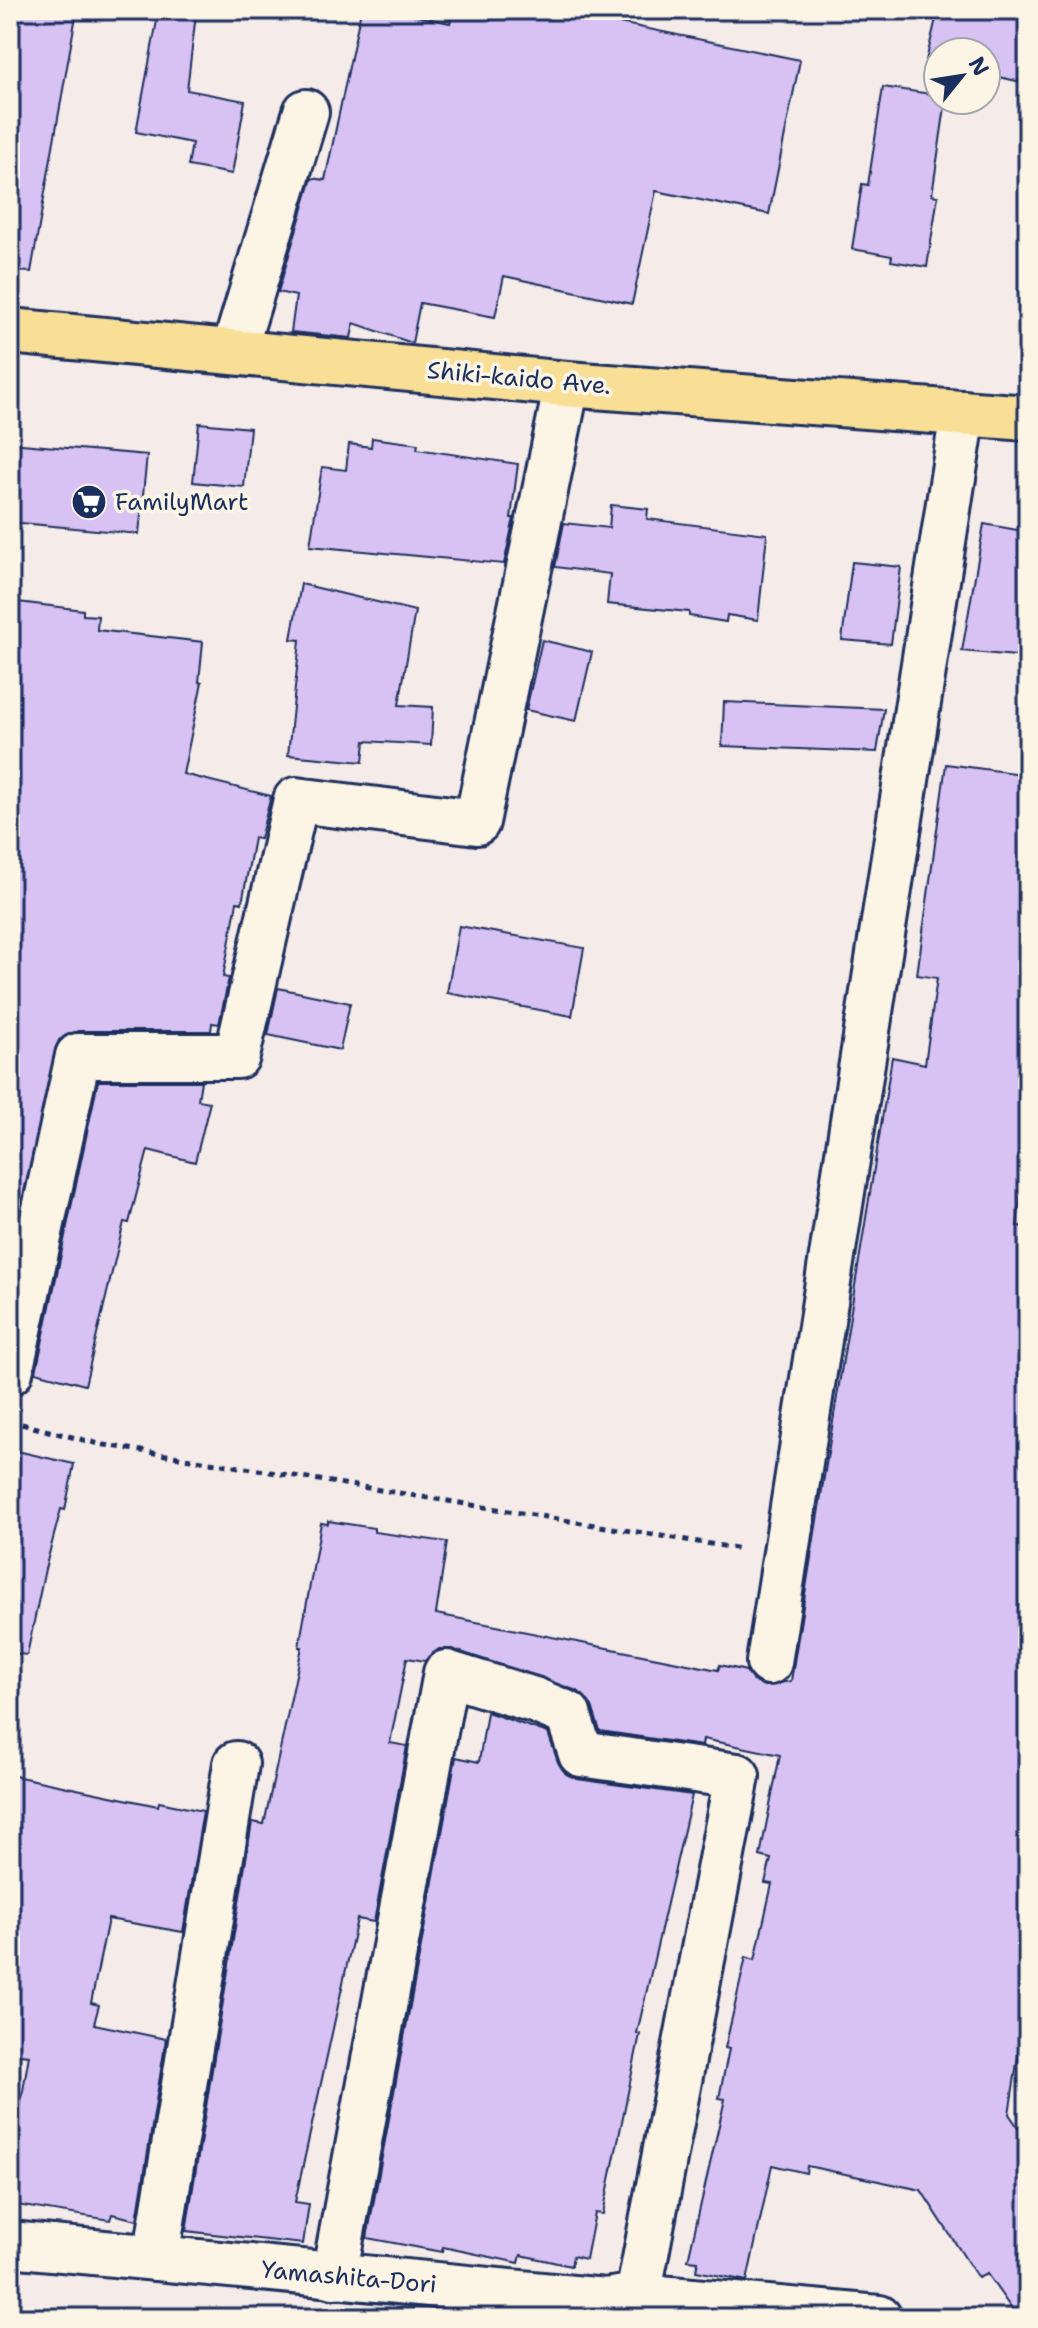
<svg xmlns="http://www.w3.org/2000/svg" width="1038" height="2328" viewBox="0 0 1038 2328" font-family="'Shantell Sans',sans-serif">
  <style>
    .building { fill: #d7c2f3; stroke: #1b2f5e; stroke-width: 2 }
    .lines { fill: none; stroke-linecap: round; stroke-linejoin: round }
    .minor-casing { stroke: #1b2f5e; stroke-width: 50 }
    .major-casing { stroke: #1b2f5e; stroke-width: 50 }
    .path { stroke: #1b2f5e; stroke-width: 5; stroke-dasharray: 6 6; stroke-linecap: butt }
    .minor { stroke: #fcf5e5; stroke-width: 44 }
    .major { stroke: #f9df96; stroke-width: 44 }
    .labels { text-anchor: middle; stroke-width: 7; stroke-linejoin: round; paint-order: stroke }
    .street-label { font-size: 24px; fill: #1b2f5e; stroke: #fcf5e5 }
    .poi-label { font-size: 24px; fill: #1b2f5e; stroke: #fcf5e5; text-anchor: start }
  </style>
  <rect width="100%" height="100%" fill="#f5ebe8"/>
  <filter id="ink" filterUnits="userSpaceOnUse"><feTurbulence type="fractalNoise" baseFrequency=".0125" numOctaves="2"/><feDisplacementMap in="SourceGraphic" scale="16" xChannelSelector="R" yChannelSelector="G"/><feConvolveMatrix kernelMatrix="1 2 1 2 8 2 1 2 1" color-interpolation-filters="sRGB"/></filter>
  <g filter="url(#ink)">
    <g class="building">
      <path d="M10,10H77L31,272L10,271Z"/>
      <path d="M159,10L196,14L187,90L245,101L232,174L188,166L192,143L136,132Z"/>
      <path d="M361,10H389L450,23L453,10H556L800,60L769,214L656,191L632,304L504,276L495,317L420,303L412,343L354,323L351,338L291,332L296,296L278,292L312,178L325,180Z"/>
      <path d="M938,10H1028V58L1021,82L986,74V52H938V63L926,61Z"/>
      <path d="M883,87L938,95V100H946L932,195L938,196L927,267L891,261L892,256L852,249L862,184L868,185Z"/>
      <path d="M199,423L250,428L244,487L193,482Z"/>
      <path d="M372,438L418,444L417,449L518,464L511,518H514L504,564L310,546L322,467L346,470L349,444L371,447Z"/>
      <path d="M10,443L147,455L139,534L10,522Z"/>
      <path d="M611,505L648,509L647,519L767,534L758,620L727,615L726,622L689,616V612L607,604L610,574L555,567L564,523L609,528Z"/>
      <path d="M984,524L1028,532V657L962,651Z"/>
      <path d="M852,562L901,567L891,644L842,640Z"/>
      <path d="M301,584L415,611L399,705L433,707L431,745L365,741L363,762L288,755L300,640L291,639Z"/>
      <path d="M10,601L83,610V615L98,616L97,630L203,642L199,682H202L183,774L271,796L260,839L254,838L242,903L237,902L223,977L229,978L219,1024L212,1023L211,1031H78L59,1040L10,1253V699L17,652L10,651Z"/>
      <path d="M542,640L592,652L576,721L526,710Z"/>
      <path d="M724,702L884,709L877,752L722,746Z"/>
      <path d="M946,764L1022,774L1021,780L1028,781V1132L1017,1226L1028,1227V2033L1022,2031L1009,2114L1028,2142V2318H1018L987,2274L978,2278L921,2190L807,2166L806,2173L772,2165L747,2281L696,2271L698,2261L688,2260L725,2099L719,2098L729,2049L725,2048L746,1957L755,1960L772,1884L765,1883L771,1859L760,1856L780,1755L703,1739L702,1746L600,1731L592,1706L578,1691L452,1649H439L425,1661L407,1658L390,1743L407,1746L374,1922L357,1919L295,2202L309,2204L303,2244L186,2231L252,1822L264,1824L302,1647H299L321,1523L328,1524V1521L374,1528V1532L447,1542L436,1614L718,1670L720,1665L746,1671L753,1681L764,1686L791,1681L892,1057L925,1064L937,978L917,975Z"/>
      <path d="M459,926L584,948L572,1016L447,993Z"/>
      <path d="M278,988L350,1003L340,1050L268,1035Z"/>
      <path d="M98,1081H201L198,1100L210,1102L195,1162L148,1150L129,1223L124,1222L85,1385L36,1372Z"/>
      <path d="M17,1451L74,1464L65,1510L61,1509L45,1569L27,1655L10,1653V1480Z"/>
      <path d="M487,1712L548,1733L558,1762L566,1774L577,1779L692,1795L637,2033L640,2034L603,2214L595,2213L586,2259L573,2256L571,2266L521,2255L519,2263L443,2247L442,2252L367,2238L456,1757L479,1762Z"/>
      <path d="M10,1775L158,1806L159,1802L203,1811L183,1932L108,1919L91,2003L99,2005L94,2024L166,2039L137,2220L112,2214L110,2220L10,2204V2168L29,2055L10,2053Z"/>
    </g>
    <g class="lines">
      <defs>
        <g id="minor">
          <path d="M234,351L306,112"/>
          <path d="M10,1372L78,1056H237L296,800L477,822L567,384"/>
          <path d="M769,1662L963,413"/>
          <path d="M10,2244L605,2301L638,2296L879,2318"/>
          <path d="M156,2258L236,1764"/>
          <path d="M334,2276L446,1673L534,1700L568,1714L581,1754L737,1776L638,2296"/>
        </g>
        <path id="major" d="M10,331L567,384L1028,418"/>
      </defs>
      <use href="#minor" class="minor-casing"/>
      <use href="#major" class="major-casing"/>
      <path class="path" d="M10,1421L99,1444L741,1549"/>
      <use href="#minor" class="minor"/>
      <use href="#major" class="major"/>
    </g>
  </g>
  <defs>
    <symbol id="supermarket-disc" viewBox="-11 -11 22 22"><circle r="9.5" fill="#1b2f5e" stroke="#fcf5e5"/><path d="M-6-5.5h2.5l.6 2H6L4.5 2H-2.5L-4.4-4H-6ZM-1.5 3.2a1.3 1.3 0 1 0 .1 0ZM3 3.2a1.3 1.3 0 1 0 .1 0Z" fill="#fff"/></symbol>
  </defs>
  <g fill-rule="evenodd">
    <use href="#supermarket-disc" x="69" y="482" width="40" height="40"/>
  </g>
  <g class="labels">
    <g class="street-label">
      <text transform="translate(519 378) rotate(5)" y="8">Shiki-kaido Ave.</text>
      <text transform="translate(349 2277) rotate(5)" y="8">Yamashita-Dori</text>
    </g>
    <g class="poi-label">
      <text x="115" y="510">FamilyMart</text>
    </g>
  </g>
  <rect width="1038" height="2328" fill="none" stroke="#fcf5e5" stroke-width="40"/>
  <rect x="20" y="20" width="998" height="2288" fill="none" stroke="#1b2f5e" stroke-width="3" filter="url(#ink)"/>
  <g transform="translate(962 76) rotate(60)"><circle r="38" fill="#fcf5e5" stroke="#a2a6af" stroke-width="2"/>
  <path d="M0-6L14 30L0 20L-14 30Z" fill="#1b2f5e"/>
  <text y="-12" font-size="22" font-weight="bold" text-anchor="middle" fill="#1b2f5e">N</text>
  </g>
</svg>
